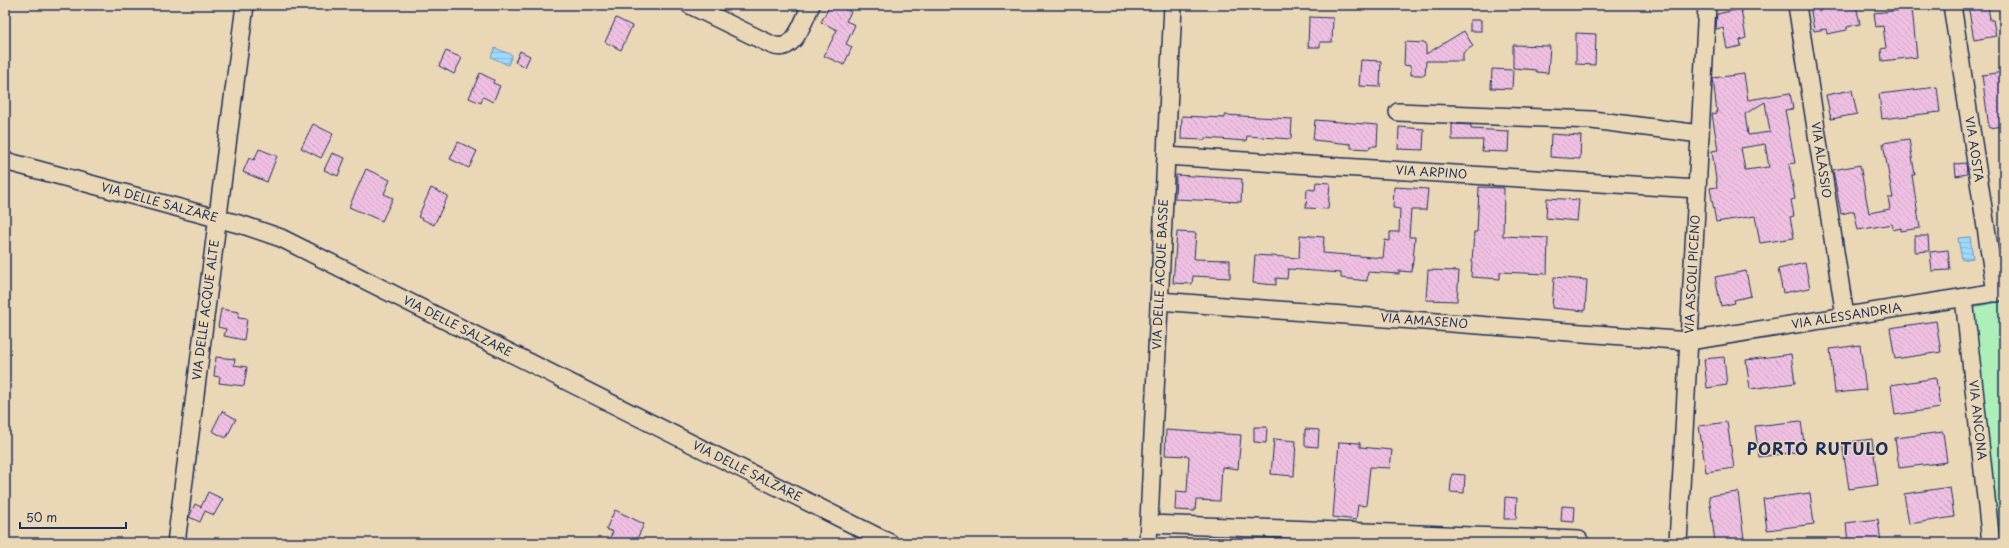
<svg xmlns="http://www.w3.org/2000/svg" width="2009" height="548" viewBox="0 0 2009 548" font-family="'Playpen Sans',sans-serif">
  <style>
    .grass { fill: #adefb8; stroke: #648f8b }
    .water { fill: url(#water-rules); stroke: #6996be }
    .building { fill: url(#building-back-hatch); stroke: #1b2f5e; fill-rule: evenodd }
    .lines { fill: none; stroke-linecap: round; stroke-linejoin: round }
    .minor-casing { stroke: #1b2f5e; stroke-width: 20 }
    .minor { stroke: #ead7b5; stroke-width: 17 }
    .labels { text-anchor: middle; stroke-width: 3; stroke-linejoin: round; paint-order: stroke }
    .street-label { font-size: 12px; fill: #1b2f5e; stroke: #ead7b5 }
    .district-label { font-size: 16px; font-weight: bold; letter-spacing: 1px; fill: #1b2f5e; stroke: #ead7b5 }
  </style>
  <defs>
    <pattern id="water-rules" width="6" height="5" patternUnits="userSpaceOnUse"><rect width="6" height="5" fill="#9ddafe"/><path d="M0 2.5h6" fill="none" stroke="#87bbdc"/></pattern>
    <pattern id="building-back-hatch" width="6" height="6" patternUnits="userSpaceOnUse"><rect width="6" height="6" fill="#f0c0e2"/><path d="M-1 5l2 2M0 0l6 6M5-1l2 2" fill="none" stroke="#cda5c4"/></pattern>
  </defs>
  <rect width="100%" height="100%" fill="#ead7b5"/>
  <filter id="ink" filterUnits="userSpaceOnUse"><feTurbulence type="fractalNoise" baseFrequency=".025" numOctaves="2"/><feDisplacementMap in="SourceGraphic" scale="8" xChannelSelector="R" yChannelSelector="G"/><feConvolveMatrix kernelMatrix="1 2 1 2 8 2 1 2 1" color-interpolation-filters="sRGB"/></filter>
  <g filter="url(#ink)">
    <path class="grass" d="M2004,301V543H1998L1972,307Z"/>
    <g class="water">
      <path d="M495,48L512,55L508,65L491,57Z"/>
      <path d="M1970,237L1973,258L1962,260L1958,238Z"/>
    </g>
    <g class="building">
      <path d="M830,5H836L851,12L846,21L855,25L846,44L852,47L844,65L824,56L837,30L821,22Z"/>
      <path d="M1810,5H1856L1860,24L1847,27V30L1827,34L1826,29L1814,31Z"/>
      <path d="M1968,5H1988L1990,20H1993L1996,36L1974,40Z"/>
      <path d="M1741,9L1746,38L1740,40L1741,46L1727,49L1723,28L1716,29L1717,14Z"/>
      <path d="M1912,9L1917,57L1882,61L1881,49L1886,48L1883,26L1876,27L1874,13Z"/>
      <path d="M1309,17L1333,18L1332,42H1320V47H1308Z"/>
      <path d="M616,18L632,26L621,50L605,42Z"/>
      <rect x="1470" y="20" width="11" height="11"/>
      <path d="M1464,31L1473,46L1463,53V61H1426L1425,75H1411V66L1404,65L1405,42L1426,43V54Z"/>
      <path d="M1576,33L1596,34L1595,65L1576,64Z"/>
      <path d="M1513,45L1550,46L1548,73L1536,72V70L1513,68Z"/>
      <path d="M446,51L462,58L454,74L439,66Z"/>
      <path d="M520,51L530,56L525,67L515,62Z"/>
      <path d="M1361,60L1381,61L1380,87L1359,86Z"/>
      <path d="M1492,69L1513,70L1512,89L1491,88Z"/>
      <path d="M2004,72V126L1989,128L1982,75Z"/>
      <path d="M480,73L494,80L493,83L500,86L493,102L483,97L481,103L469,98Z"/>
      <path d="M1744,74L1748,100L1790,93L1793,109L1785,110L1795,163L1789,164L1795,199L1791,200L1794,216L1790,217L1794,238L1760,243L1755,216L1716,222L1710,188L1717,187L1712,151L1718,150L1712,114L1717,113L1713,78ZM1765,102L1770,132L1748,135L1745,114ZM1765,144L1769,167L1745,170L1741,148Z"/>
      <path d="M1937,87L1940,112L1882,119L1879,94Z"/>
      <path d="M1852,90L1857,114L1831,119L1826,95Z"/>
      <path d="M1225,115L1292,119L1291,139L1247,136L1246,141L1205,138V140L1181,139L1182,116L1225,118Z"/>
      <path d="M1315,120L1378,125L1377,146H1370L1369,149L1351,148V144L1313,140Z"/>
      <path d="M313,124L333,134L321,158L301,148Z"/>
      <path d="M1452,124L1471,125V129L1509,131L1508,152L1482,151L1483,140H1452Z"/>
      <path d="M1399,127L1424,129L1423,150L1398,149Z"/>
      <path d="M1551,134L1581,136L1580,159L1550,157Z"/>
      <path d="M1909,139L1915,175H1912L1920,228L1901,231V228L1893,230L1892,224L1858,230L1854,211L1841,214L1833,170L1860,165L1869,213L1890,209L1888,198H1893L1883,143Z"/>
      <path d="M458,142L477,151L469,168L450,159Z"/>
      <path d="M259,149L277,156L267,182L243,172L249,158L254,160Z"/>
      <path d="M332,153L345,158L338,176L324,170Z"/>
      <path d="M1966,163L1967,174L1956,176L1955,164Z"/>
      <path d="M366,169L390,180L384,194L393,198L382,221L349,207Z"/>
      <path d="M1176,175L1242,179L1241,202L1175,199Z"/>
      <path d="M1316,182L1330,183L1328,209L1306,208L1307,189L1315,190Z"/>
      <path d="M1394,187L1428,189L1426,210H1411L1409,237H1415L1412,272L1399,271V274L1368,272L1367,281L1341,278V273L1288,269L1287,279L1276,278V285L1253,283L1255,255L1299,258L1300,235L1324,237L1323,253L1383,258L1385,240L1390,241V232H1399L1400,209L1393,208Z"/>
      <path d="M1479,187L1504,188L1503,236L1548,238L1547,274L1500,272V279L1471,277L1474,232H1477Z"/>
      <path d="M431,188L448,196L434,225L418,217Z"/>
      <path d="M1547,198L1579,200L1577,221L1546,218Z"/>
      <path d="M1177,232L1196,233L1194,259L1230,260V278L1193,276L1192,284L1173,283Z"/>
      <path d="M1915,236H1928L1929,251L1915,252Z"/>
      <path d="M1948,250L1950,270L1932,271L1930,252Z"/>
      <path d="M1805,263L1810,288L1783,293L1778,269Z"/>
      <path d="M1428,270L1459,271L1457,301L1426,300Z"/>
      <path d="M1746,271L1751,296L1734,300L1735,303L1721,306L1715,277Z"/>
      <path d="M1554,277L1587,280L1585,311L1552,308Z"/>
      <path d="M221,309L239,312L238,318L247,319L244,340L224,336L226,329L218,327Z"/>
      <path d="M1936,321L1941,352L1895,359L1890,328Z"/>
      <path d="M1860,345L1866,390L1835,393L1830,349Z"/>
      <path d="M1791,354L1795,383L1750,389L1746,360Z"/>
      <path d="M216,357L235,359L234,365L247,367L244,386L219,383L220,377L214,376Z"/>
      <path d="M1724,357L1727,385L1707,388L1704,359Z"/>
      <path d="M1936,378L1940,408L1895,415L1891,385Z"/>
      <path d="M222,411L236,419L226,438L212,431Z"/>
      <path d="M1801,421L1805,451L1759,457L1755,426Z"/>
      <path d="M1727,422L1734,468L1706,472L1699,426Z"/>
      <path d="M1254,427H1267L1266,443L1254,442Z"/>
      <path d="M1305,429L1319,430L1318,447L1305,446Z"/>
      <path d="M1166,430L1241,435L1238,469L1222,467L1220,501L1196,500L1195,511L1175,510L1176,491L1187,492L1189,456L1165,455Z"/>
      <path d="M1943,432L1947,462L1899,468L1895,438Z"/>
      <path d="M1274,439L1296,441L1294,476L1271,474Z"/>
      <path d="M1872,439L1878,485L1849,489L1842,443Z"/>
      <path d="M1339,442L1360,443V447L1392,450L1390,468L1370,467L1366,506L1358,505L1356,520L1333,517Z"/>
      <path d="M1452,474L1465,475L1464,493L1450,492Z"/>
      <path d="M1950,487L1954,517L1909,524L1904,494Z"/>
      <path d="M208,492L223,499L214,515L205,511L200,522L189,517L190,515L195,504L201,507Z"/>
      <path d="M1738,492L1744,539L1715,542L1709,496Z"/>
      <path d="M1810,493L1814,524L1767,530L1763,499Z"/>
      <path d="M1505,497L1517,498L1516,519H1504Z"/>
      <path d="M1562,506L1575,507L1574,522L1561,521Z"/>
      <path d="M615,510L644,524L635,543H607L613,532L606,529Z"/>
      <path d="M1878,519L1881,543H1848L1846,523Z"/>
    </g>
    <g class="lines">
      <defs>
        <g id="minor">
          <path d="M690,5L772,45C795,54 803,21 811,5"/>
          <path id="s1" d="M1797,5L1845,316"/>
          <path id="s2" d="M1952,5L1996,293"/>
          <path d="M1398,112L1592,120L1700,134"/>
          <path id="s3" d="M1166,156L1697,189"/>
          <path id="s4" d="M5,161L246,226L281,238L890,543"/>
          <path id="s5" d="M1964,298L1991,543"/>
          <path id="s6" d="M1159,301L1689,341L2004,291"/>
          <path d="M1149,524L1579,540"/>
          <path id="s7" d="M176,543L245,5"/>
          <path id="s8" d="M1148,543L1173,5"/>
          <path id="s9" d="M1678,543L1707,5"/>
        </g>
      </defs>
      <use href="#minor" class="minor-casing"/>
      <use href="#minor" class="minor"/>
    </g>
  </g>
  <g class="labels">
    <g class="street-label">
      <text dy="4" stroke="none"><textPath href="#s2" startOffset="146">VIA AOSTA</textPath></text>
      <text dy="4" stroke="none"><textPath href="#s1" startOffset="157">VIA ALASSIO</textPath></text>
      <text dy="4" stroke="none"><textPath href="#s3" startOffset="266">VIA ARPINO</textPath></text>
      <text dy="4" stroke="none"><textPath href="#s4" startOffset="160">VIA DELLE SALZARE</textPath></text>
      <text dy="4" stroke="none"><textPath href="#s8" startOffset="269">VIA DELLE ACQUE BASSE</textPath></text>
      <text dy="4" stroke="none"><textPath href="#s9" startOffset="269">VIA ASCOLI PICENO</textPath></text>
      <text dy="4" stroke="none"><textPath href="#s7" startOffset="235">VIA DELLE ACQUE ALTE</textPath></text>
      <text dy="4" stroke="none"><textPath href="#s6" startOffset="691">VIA ALESSANDRIA</textPath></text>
      <text dy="4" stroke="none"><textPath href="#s6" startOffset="266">VIA AMASENO</textPath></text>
      <text dy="4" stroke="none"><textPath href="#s4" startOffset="484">VIA DELLE SALZARE</textPath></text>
      <text dy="4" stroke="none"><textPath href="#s5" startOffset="123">VIA ANCONA</textPath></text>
      <text dy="4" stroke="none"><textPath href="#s4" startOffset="808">VIA DELLE SALZARE</textPath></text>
    </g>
    <g class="district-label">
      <text x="1818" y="455">PORTO RUTULO</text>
    </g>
  </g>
  <rect width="2009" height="548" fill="none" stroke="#ead7b5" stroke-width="20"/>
  <rect x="10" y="10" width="1989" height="528" fill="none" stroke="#1b2f5e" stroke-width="1.5" filter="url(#ink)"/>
  <path d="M20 522v6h106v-6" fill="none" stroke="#1b2f5e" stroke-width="2"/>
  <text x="26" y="522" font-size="12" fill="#1b2f5e" stroke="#ead7b5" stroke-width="3" paint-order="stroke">50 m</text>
</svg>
